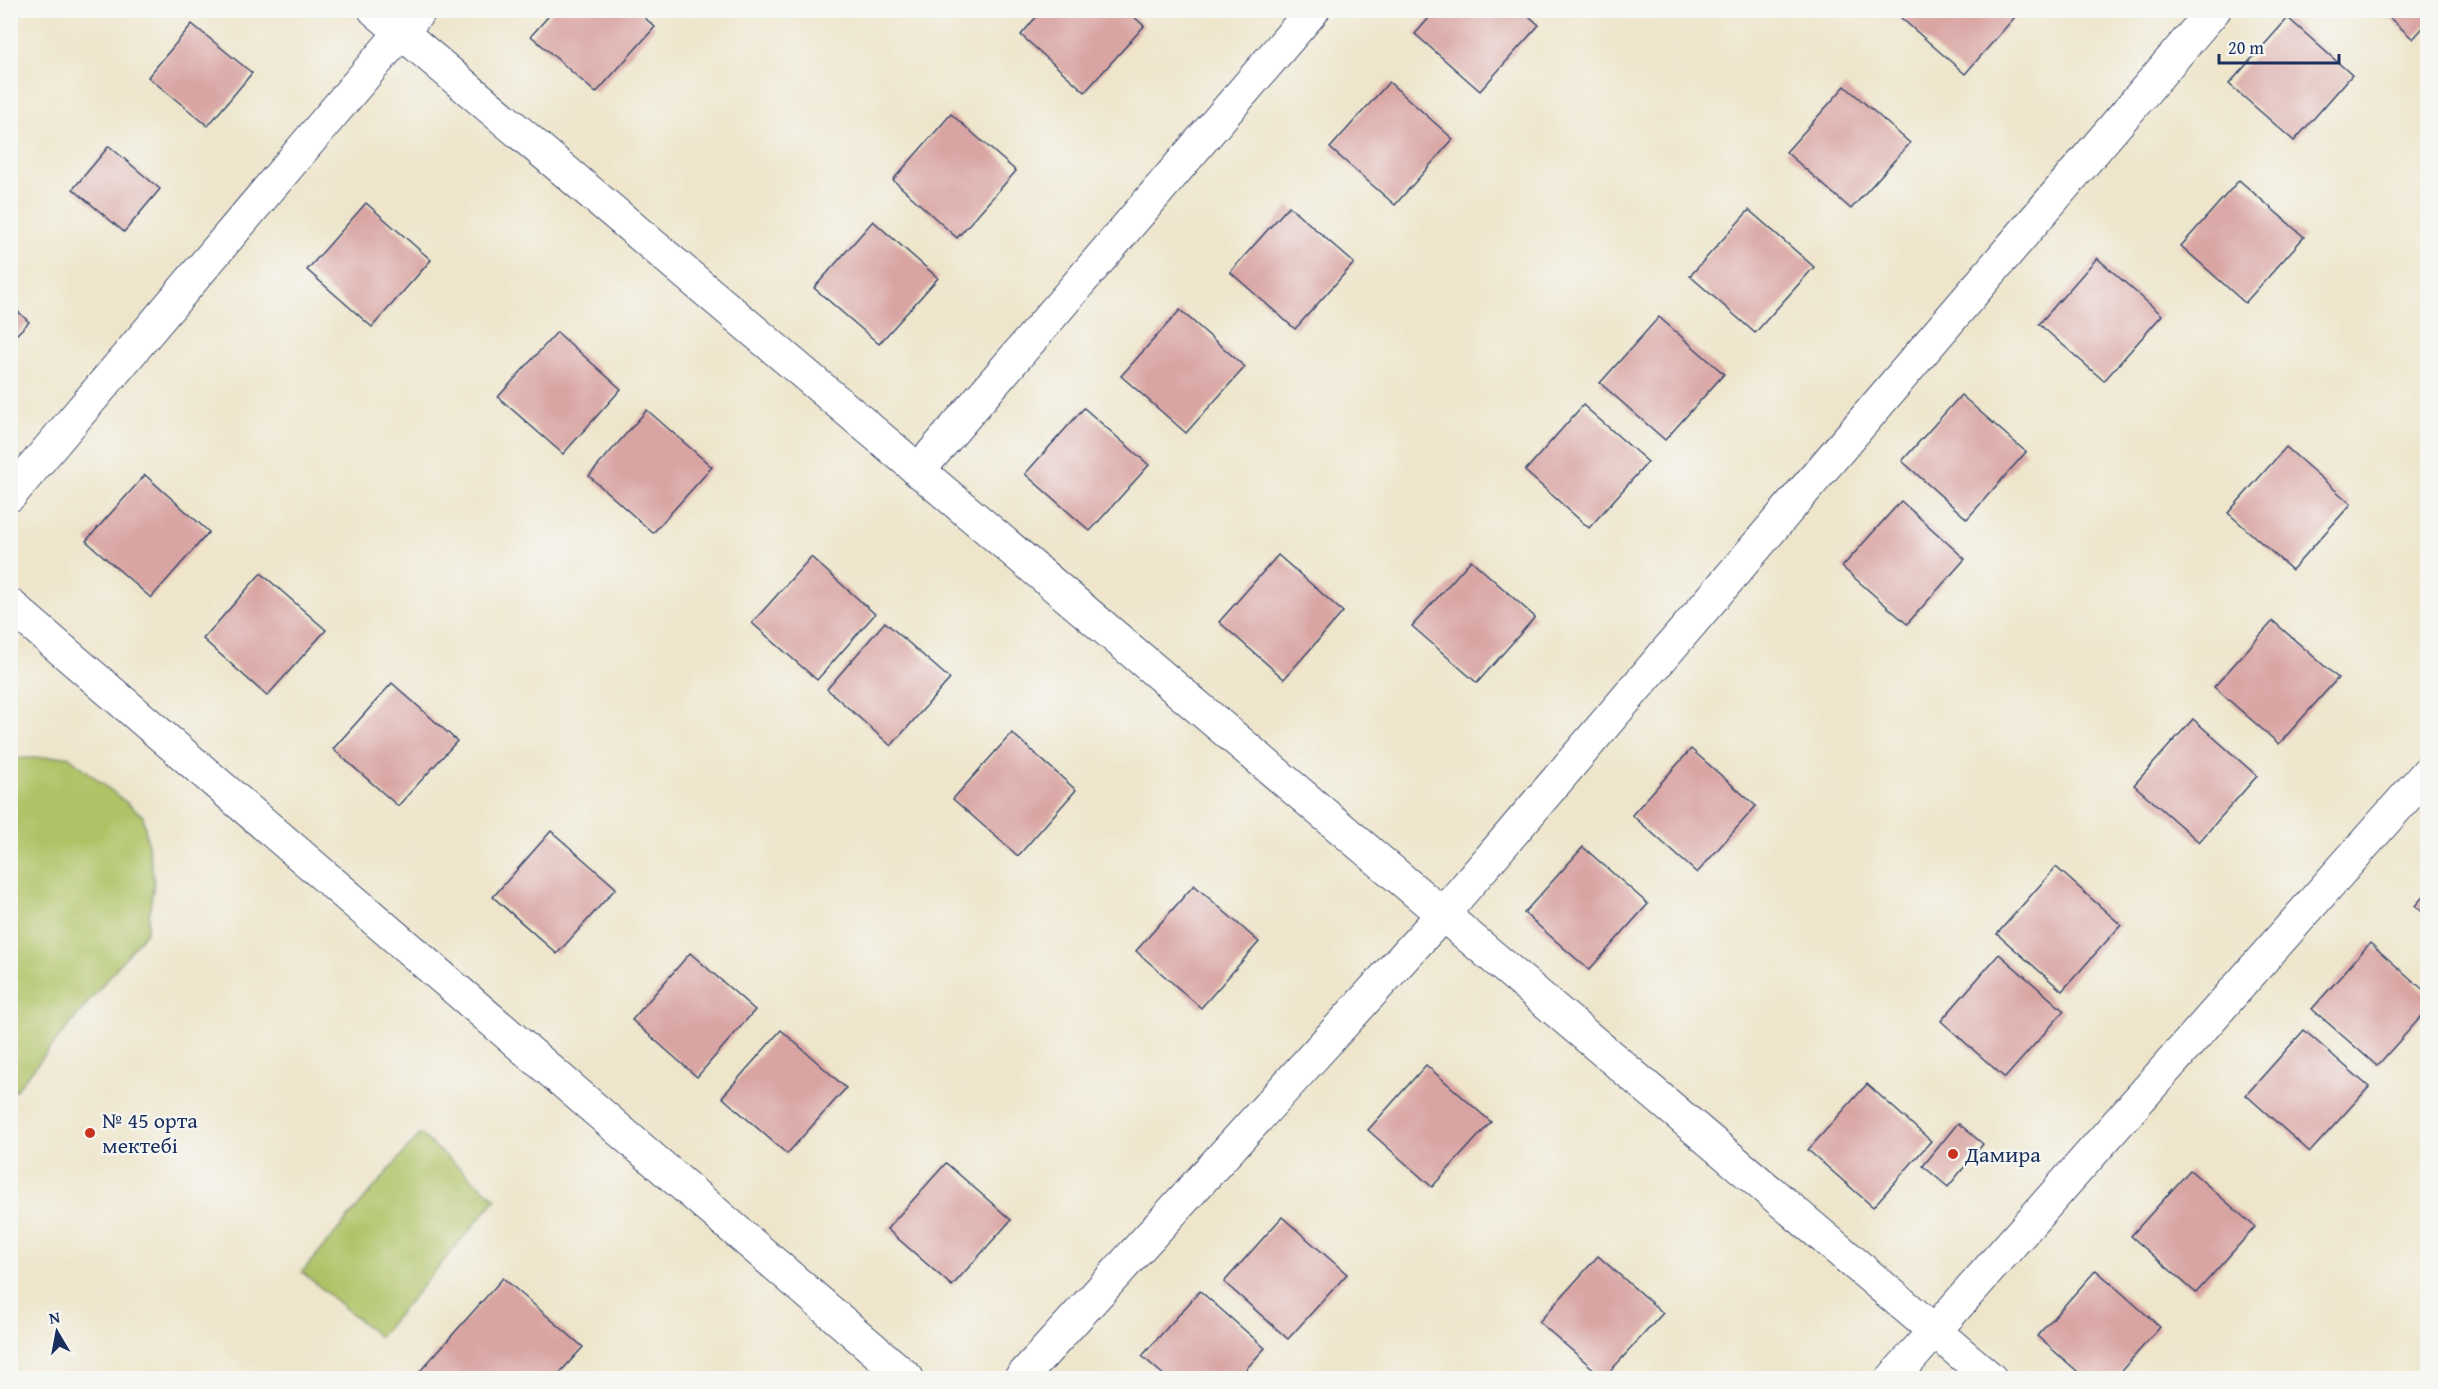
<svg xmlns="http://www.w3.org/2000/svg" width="2438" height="1389" viewBox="0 0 2438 1389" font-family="'Gentium Book Plus',serif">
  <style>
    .green { fill: #afc265; stroke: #657862; stroke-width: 1.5 }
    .building { fill: #d9a5a3 }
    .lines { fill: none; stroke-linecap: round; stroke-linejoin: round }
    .street-casing { stroke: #3b4a6e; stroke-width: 35 }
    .street { stroke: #fff; stroke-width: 33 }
    .poi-dot { fill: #c8321e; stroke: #f6f6f2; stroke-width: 2 }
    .labels { text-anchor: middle; stroke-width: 4.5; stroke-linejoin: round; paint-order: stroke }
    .poi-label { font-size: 22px; fill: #1b2f5e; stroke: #f6f6f2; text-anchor: start }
  </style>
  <rect width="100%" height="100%" fill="#f6f6f2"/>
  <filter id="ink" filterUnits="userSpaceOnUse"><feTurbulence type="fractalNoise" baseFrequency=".0167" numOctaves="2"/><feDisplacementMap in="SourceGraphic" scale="12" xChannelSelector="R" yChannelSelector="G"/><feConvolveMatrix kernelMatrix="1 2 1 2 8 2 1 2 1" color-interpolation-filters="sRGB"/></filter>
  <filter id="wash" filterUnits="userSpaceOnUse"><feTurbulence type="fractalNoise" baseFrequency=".008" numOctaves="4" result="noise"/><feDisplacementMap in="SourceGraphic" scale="24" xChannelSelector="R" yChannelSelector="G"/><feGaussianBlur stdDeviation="1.35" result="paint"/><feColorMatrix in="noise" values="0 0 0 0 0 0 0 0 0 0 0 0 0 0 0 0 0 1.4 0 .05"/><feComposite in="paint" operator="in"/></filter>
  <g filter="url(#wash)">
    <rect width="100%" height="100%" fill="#eee5cb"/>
    <g class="green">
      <path d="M68,756L143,816L154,881L147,931L11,1096V759Z"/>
      <path d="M420,1134L496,1199L379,1337L302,1272Z"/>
    </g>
    <g id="blocks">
      <g class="building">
        <path d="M554,10H636L655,27L596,93L531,36Z"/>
        <path d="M1042,10H1127L1144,26L1085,92L1021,35Z"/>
        <path d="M1436,10H1522L1539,25L1480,91L1415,34Z"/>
        <path d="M1906,10H2021L1965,74L1900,17Z"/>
        <path d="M2381,10H2428V22L2413,39Z"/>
        <path d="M2288,18L2352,75L2294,141L2229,84Z"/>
        <path d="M192,24L252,73L208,126L148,77Z"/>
        <path d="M1389,82L1453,139L1395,205L1330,148Z"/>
        <path d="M1845,86L1910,143L1851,209L1786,152Z"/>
        <path d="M951,114L1016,171L957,238L893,180Z"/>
        <path d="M109,146L160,189L124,232L73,189Z"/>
        <path d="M2239,180L2304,237L2245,303L2181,246Z"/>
        <path d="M366,203L431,260L372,327L307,270Z"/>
        <path d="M1289,206L1354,263L1295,329L1230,272Z"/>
        <path d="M1749,210L1814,267L1755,333L1690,276Z"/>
        <path d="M873,221L938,278L879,344L814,288Z"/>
        <path d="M2097,258L2162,315L2104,381L2039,324Z"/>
        <path d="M10,304L29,322L10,341Z"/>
        <path d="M1180,310L1245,367L1186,433L1121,376Z"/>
        <path d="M1659,317L1724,374L1665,440L1600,383Z"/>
        <path d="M557,332L621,389L563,454L498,397Z"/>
        <path d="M1961,395L2026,452L1967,519L1902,461Z"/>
        <path d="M1583,405L1648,462L1589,528L1525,471Z"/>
        <path d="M1084,408L1149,465L1090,531L1025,474Z"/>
        <path d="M647,410L712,467L653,533L589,476Z"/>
        <path d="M2286,447L2351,504L2292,570L2228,513Z"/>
        <path d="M145,475L209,532L151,598L86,541Z"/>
        <path d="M1901,501L1965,559L1907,624L1842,567Z"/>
        <path d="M1278,555L1343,612L1284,679L1219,622Z"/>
        <path d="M811,557L875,614L817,680L752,623Z"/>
        <path d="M1471,560L1535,617L1477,683L1412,626Z"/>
        <path d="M261,573L326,630L267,696L203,639Z"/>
        <path d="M2273,621L2338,678L2279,744L2214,687Z"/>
        <path d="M885,622L950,679L891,746L827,689Z"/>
        <path d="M392,683L457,741L398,806L333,749Z"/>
        <path d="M2193,719L2257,776L2199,842L2134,785Z"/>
        <path d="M1012,733L1076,790L1018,856L953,799Z"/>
        <path d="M1691,749L1756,806L1697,873L1632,815Z"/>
        <path d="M551,831L616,888L557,954L493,897Z"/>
        <path d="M1583,847L1648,904L1589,970L1524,913Z"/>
        <path d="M2056,867L2121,925L2062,991L1997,934Z"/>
        <path d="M1194,885L1259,942L1201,1008L1136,951Z"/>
        <path d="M2428,891V917L2415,906Z"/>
        <path d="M2370,943L2428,994V1009L2377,1066L2312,1009Z"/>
        <path d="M690,953L755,1010L697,1077L632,1020Z"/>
        <path d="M1999,954L2064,1011L2005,1078L1941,1021Z"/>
        <path d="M781,1030L846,1088L787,1154L722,1097Z"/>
        <path d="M2304,1030L2369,1087L2310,1152L2246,1095Z"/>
        <path d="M1426,1065L1491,1122L1432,1187L1368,1130Z"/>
        <path d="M1867,1084L1931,1141L1873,1207L1808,1150Z"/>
        <path d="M1958,1123L1983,1144L1948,1187L1923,1166Z"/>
        <path d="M946,1163L1011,1220L952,1286L887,1229Z"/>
        <path d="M2190,1170L2255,1227L2196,1293L2131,1236Z"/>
        <path d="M1282,1217L1347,1274L1288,1339L1224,1282Z"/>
        <path d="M1598,1256L1663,1313L1604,1378L1539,1322Z"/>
        <path d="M2096,1270L2160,1327L2115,1378H2085L2037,1336Z"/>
        <path d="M503,1278L583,1347L555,1378H414Z"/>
        <path d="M1200,1291L1265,1348L1238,1378H1167L1142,1356Z"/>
      </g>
    </g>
  </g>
  <g filter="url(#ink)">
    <use href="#blocks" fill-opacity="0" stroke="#3b4a6e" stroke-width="1.5"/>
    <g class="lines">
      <defs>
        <g id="street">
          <path d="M375,10L1990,1378"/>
          <path d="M918,471L1313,10"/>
          <path d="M10,495L420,10"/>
          <path d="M10,605L907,1378"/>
          <path d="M1021,1378L1442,915L2214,10"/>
          <path d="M1893,1378L2428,772"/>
        </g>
      </defs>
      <use href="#street" class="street-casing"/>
      <use href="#street" class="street"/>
    </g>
  </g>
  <g class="poi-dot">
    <circle cx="90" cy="1133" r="6"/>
    <circle cx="1953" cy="1154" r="6"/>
  </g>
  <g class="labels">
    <g class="poi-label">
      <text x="102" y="1128">№ 45 орта<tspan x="102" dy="25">мектебі</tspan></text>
      <text x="1965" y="1162">Дамира</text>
    </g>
  </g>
  <rect width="2438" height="1389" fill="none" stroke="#f6f6f2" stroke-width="36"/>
  <g transform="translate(57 1332) rotate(350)" stroke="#f6f6f2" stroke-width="4.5" paint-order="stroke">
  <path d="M0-4.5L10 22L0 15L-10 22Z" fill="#1b2f5e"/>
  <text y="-9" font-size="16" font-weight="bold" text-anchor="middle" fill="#1b2f5e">N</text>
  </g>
  <path d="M2219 54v9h120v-9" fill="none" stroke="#1b2f5e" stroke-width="3"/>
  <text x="2228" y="54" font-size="18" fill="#1b2f5e" stroke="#f6f6f2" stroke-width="4.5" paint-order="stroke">20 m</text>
</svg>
